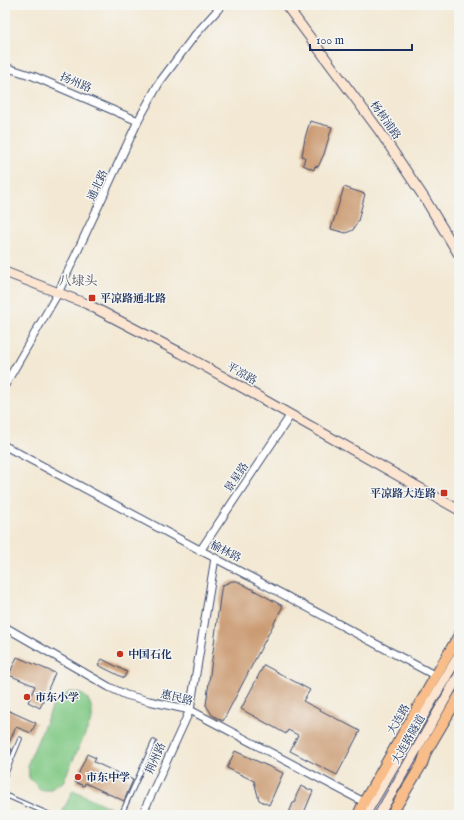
<svg xmlns="http://www.w3.org/2000/svg" width="464" height="820" viewBox="0 0 464 820" font-family="'IM FELL English','Noto Serif SC',serif">
  <style>
    .green { fill: #81c985; stroke: #4e7c72 }
    .building { fill: #ca9a71 }
    .lines { fill: none; stroke-linecap: round; stroke-linejoin: round }
    .lane-casing { stroke: #3b4b70; stroke-width: 5.5 }
    .street-casing { stroke: #3b4b70; stroke-width: 9 }
    .secondary-casing { stroke: #3b4b70; stroke-width: 11 }
    .primary-casing { stroke: #3b4b70; stroke-width: 12 }
    .lane { stroke: #fff; stroke-width: 3.5 }
    .street { stroke: #fff; stroke-width: 7 }
    .secondary { stroke: #fce5d0; stroke-width: 9 }
    .primary { stroke: #f8bd89; stroke-width: 10 }
    .poi-dot { fill: #c8321e; stroke: #f6f6f2; stroke-width: 1.5 }
    .labels { text-anchor: middle; stroke-width: 3; stroke-linejoin: round; paint-order: stroke }
    .street-label { font-size: 11px; fill: #1b2f5e; stroke: #f6f6f2 }
    .poi-label { font-size: 11px; font-weight: bold; fill: #1b2f5e; stroke: #f6f6f2; text-anchor: start }
    .quarter-label { font-size: 13px; fill: #585465; stroke: #f6f6f2 }
  </style>
  <rect width="100%" height="100%" fill="#f6f6f2"/>
  <filter id="ink" filterUnits="userSpaceOnUse"><feTurbulence type="fractalNoise" baseFrequency=".025" numOctaves="2"/><feDisplacementMap in="SourceGraphic" scale="8" xChannelSelector="R" yChannelSelector="G"/><feConvolveMatrix kernelMatrix="1 2 1 2 8 2 1 2 1" color-interpolation-filters="sRGB"/></filter>
  <filter id="wash" filterUnits="userSpaceOnUse"><feTurbulence type="fractalNoise" baseFrequency=".012" numOctaves="4" result="noise"/><feDisplacementMap in="SourceGraphic" scale="16" xChannelSelector="R" yChannelSelector="G"/><feGaussianBlur stdDeviation="0.9" result="paint"/><feColorMatrix in="noise" values="0 0 0 0 0 0 0 0 0 0 0 0 0 0 0 0 0 1.4 0 .05"/><feComposite in="paint" operator="in"/></filter>
  <g filter="url(#wash)">
    <rect width="100%" height="100%" fill="#f3e8d3"/>
    <g class="green">
      <path d="M69,692C87,692 93,702 92,719L63,782L49,790H41L29,778L28,763L54,703Z"/>
      <path d="M73,790L119,812L117,815H61Z"/>
    </g>
    <g id="blocks">
      <g class="building">
        <path d="M310,121L332,127L324,154L318,167L315,166L314,170L303,165L305,157L302,156L305,138Z"/>
        <path d="M344,187L365,194L358,221L353,230L346,233L331,229Z"/>
        <path d="M232,581H237L283,606L223,721L212,715L206,705L221,590L223,585Z"/>
        <path d="M17,657L55,673L40,708L28,702L35,686L9,675Z"/>
        <path d="M102,659L127,672L124,678L98,665Z"/>
        <path d="M264,665L310,690L303,701L360,731L337,775L290,751L298,735L288,730L286,734L241,709Z"/>
        <path d="M5,709L36,723L31,733L16,727L7,747L12,749L5,765Z"/>
        <path d="M235,751L283,773L269,805L259,800L254,781L227,768Z"/>
        <path d="M87,754L96,758L94,762L133,780L124,801L85,783L84,786L75,782Z"/>
        <path d="M301,786L313,791L303,815H288L293,803L296,802V796Z"/>
      </g>
    </g>
  </g>
  <g filter="url(#ink)">
    <use href="#blocks" fill-opacity="0" stroke="#3b4b70" stroke-width="1"/>
    <g class="lines">
      <defs>
        <g id="lane">
          <path d="M290,9L297,5"/>
          <path d="M5,775L20,739"/>
          <path d="M5,795L51,815"/>
          <path d="M121,815L154,742"/>
        </g>
        <g id="street">
          <path d="M5,67L33,76L138,121"/>
          <path d="M5,385L58,293L138,121L159,83L195,35L222,5"/>
          <path d="M5,446L436,676"/>
          <path d="M200,551L290,416"/>
          <path d="M5,627L109,687L126,695L149,701L190,710L364,802"/>
          <path d="M142,815L190,710L215,558"/>
        </g>
        <g id="secondary">
          <path d="M286,5L378,129L425,199L459,255"/>
          <path d="M5,272L87,304L181,353L459,510"/>
          <path d="M365,815L459,655"/>
          <path d="M379,815L459,675"/>
        </g>
        <g id="primary">
          <path d="M358,815L364,802L459,635"/>
          <path d="M391,815L422,764L426,752L459,696"/>
        </g>
      </defs>
      <use href="#lane" class="lane-casing"/>
      <use href="#street" class="street-casing"/>
      <use href="#secondary" class="secondary-casing"/>
      <use href="#primary" class="primary-casing"/>
      <use href="#lane" class="lane"/>
      <use href="#street" class="street"/>
      <use href="#secondary" class="secondary"/>
      <use href="#primary" class="primary"/>
    </g>
  </g>
  <g class="poi-dot">
    <rect x="88" y="294" width="8" height="8" rx="2"/>
    <rect x="440" y="489" width="8" height="8" rx="2"/>
    <circle cx="120" cy="654" r="4"/>
    <circle cx="27" cy="697" r="4"/>
    <circle cx="78" cy="777" r="4"/>
  </g>
  <g class="labels">
    <g class="street-label">
      <text transform="translate(76 82) rotate(23)" y="4">扬州路</text>
      <text transform="translate(386 120) rotate(55)" y="4">杨树浦路</text>
      <text transform="translate(97 185) rotate(-65)" y="4">通北路</text>
      <text transform="translate(242 373) rotate(30)" y="4">平凉路</text>
      <text transform="translate(236 477) rotate(-56)" y="4">景星路</text>
      <text transform="translate(226 551) rotate(27)" y="4">榆林路</text>
      <text transform="translate(177 697) rotate(14)" y="4">惠民路</text>
      <text transform="translate(398 719) rotate(-60)" y="4">大连路</text>
      <text transform="translate(408 739) rotate(-60)" y="4">大连路隧道</text>
      <text transform="translate(155 758) rotate(-66)" y="4">荆州路</text>
    </g>
    <g class="poi-label">
      <text x="100" y="302">平凉路通北路</text>
      <text x="436" y="497" text-anchor="end">平凉路大连路</text>
      <text x="128" y="658">中国石化</text>
      <text x="35" y="701">市东小学</text>
      <text x="86" y="781">市东中学</text>
    </g>
    <g class="quarter-label">
      <text x="78" y="285">八埭头</text>
    </g>
  </g>
  <rect width="464" height="820" fill="none" stroke="#f6f6f2" stroke-width="20"/>
  <path d="M310 44v6h102v-6" fill="none" stroke="#1b2f5e" stroke-width="2"/>
  <text x="316" y="44" font-size="12" fill="#1b2f5e" stroke="#f6f6f2" stroke-width="3" paint-order="stroke">100 m</text>
</svg>
